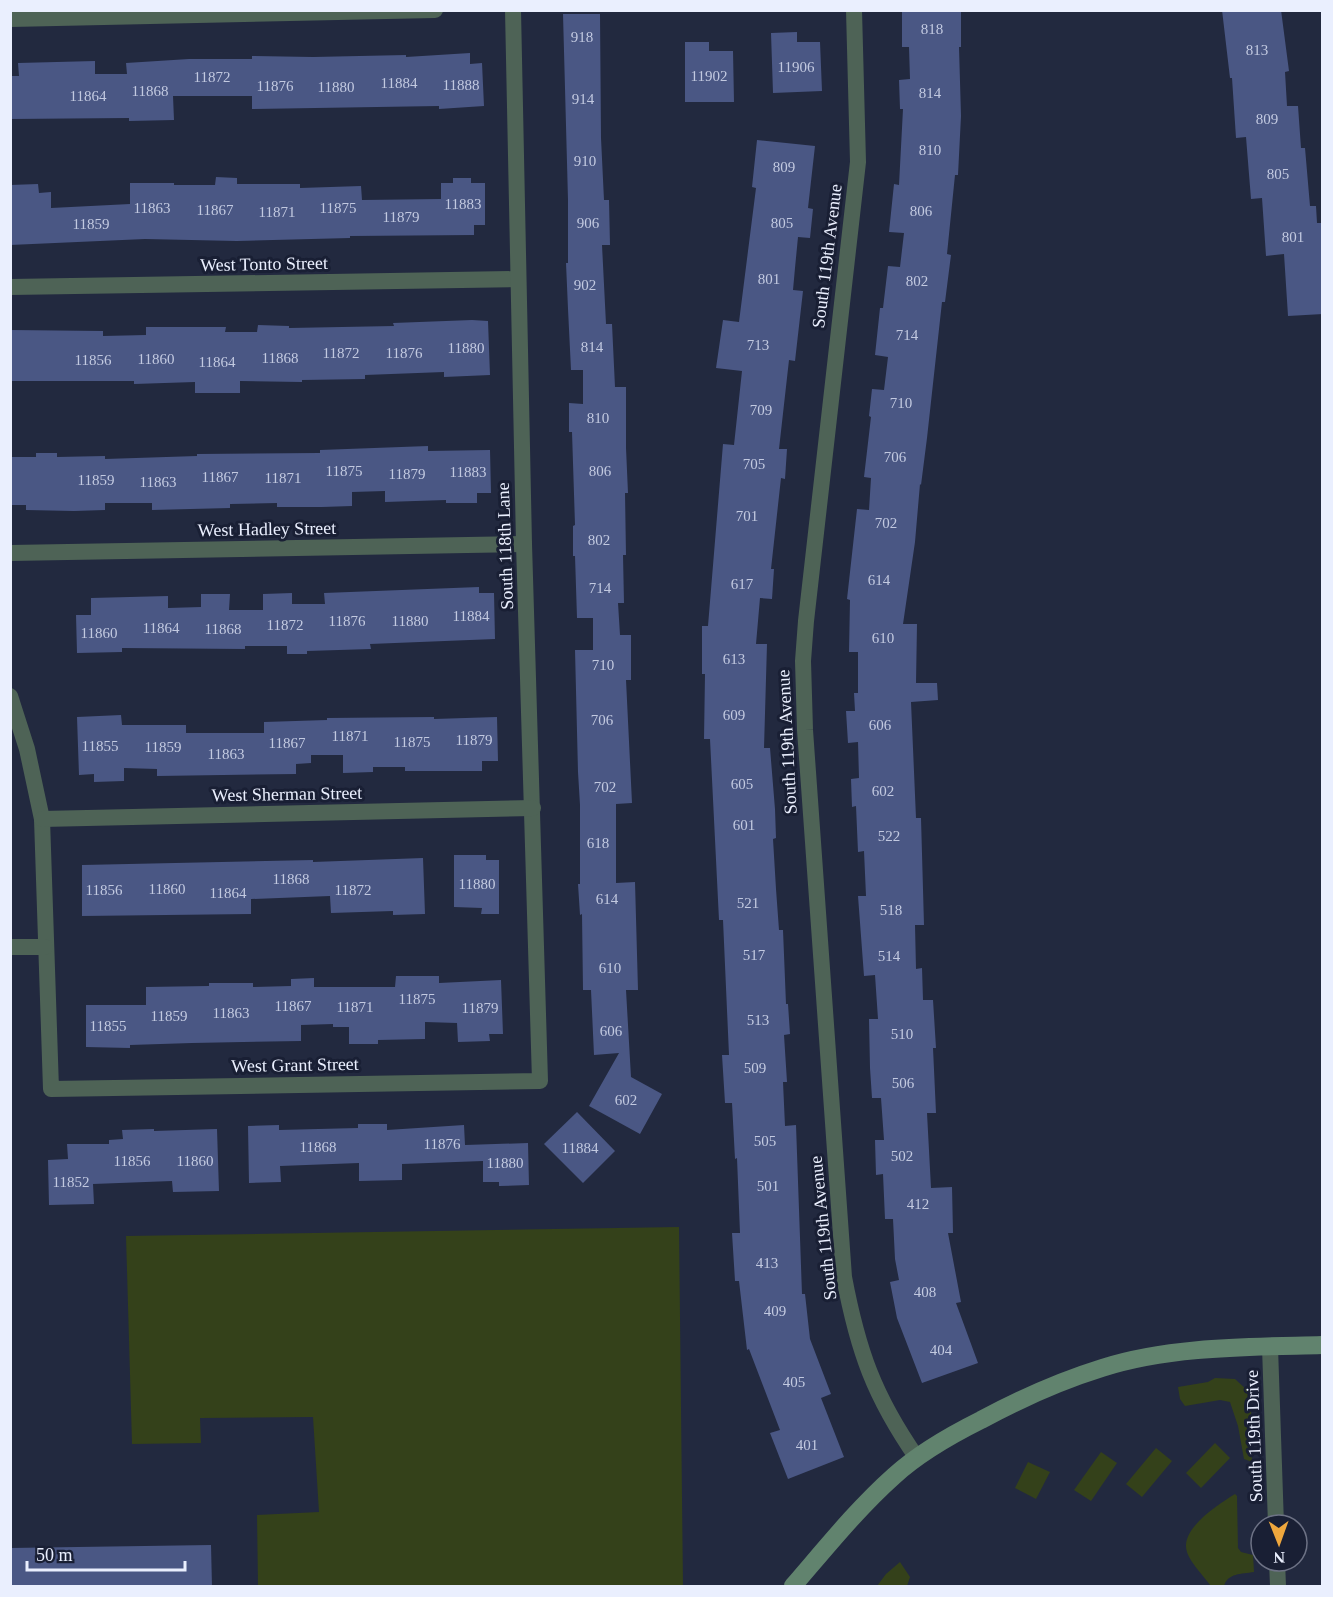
<svg xmlns="http://www.w3.org/2000/svg" width="1333" height="1597" viewBox="0 0 1333 1597" font-family="'Times New Roman',serif">
  <style>
    .green { fill: #34411a }
    .building { fill: #4a5784 }
    .lines { fill: none; stroke-linecap: round; stroke-linejoin: round }
    .street { stroke: #4e6356; stroke-width: 16 }
    .secondary { stroke: #61836e; stroke-width: 18 }
    .labels { text-anchor: middle; stroke-width: 6; stroke-linejoin: round; paint-order: stroke }
    .number-label { font-size: 15px; fill: #c2c9e0 }
    .street-label { font-size: 18px; fill: #eaeffe; stroke: #191f34 }
  </style>
  <rect width="100%" height="100%" fill="#22293f"/>
  <g class="green">
    <path d="M679,1227L683,1586H258L257,1515L319,1512L313,1417L200,1418L201,1443L132,1444L126,1236Z"/>
    <path d="M1215,1378L1235,1379L1248,1391L1251,1401L1252,1462L1244,1459L1238,1426L1230,1402L1220,1400L1185,1406L1180,1399L1178,1387L1208,1382Z"/>
    <path d="M1215,1443L1230,1458L1201,1488L1186,1473Z"/>
    <path d="M1156,1448L1172,1461L1142,1497L1126,1484Z"/>
    <path d="M1101,1452L1117,1463L1091,1501L1074,1490Z"/>
    <path d="M1028,1462L1050,1472L1036,1499L1015,1488Z"/>
    <path d="M1235,1494L1237,1496L1238,1548L1241,1552L1253,1555L1254,1572C1241,1574 1228,1573 1224,1586H1211C1205,1578 1190,1562 1187,1552C1179,1529 1219,1504 1235,1494Z"/>
    <path d="M900,1562L910,1577L907,1586H877L886,1574Z"/>
  </g>
  <g class="building">
    <path d="M902,10H961V47H959L961,116L958,175H955L947,254L951,255L945,302H942L927,438L921,485L920,484L915,542L903,624H917L916,683H937L938,700L911,702L916,818H921L924,925H915L916,969L922,968L923,1000H933L936,1048H933L936,1113H927L931,1188L952,1187L953,1233H948L961,1302L956,1303L978,1363L922,1383L897,1318L890,1282L899,1280L895,1259L893,1219H885L883,1174L876,1175L875,1140H884L881,1098H872L870,1068L869,1019H878L875,975L864,976L858,896H866L864,851L858,852L856,806L852,807L851,779L859,778L858,742L848,743L846,711H855L854,693H858V652H849L850,600L847,599L857,509L869,510L871,478L864,477L871,417L869,416L872,389L884,390L888,357L875,355L880,308H883L888,266L900,267L904,233L889,232L894,184L899,185L903,109H900L899,80L910,79L909,47H902Z"/>
    <path d="M1222,10H1281L1289,71L1285,72L1287,106H1298L1301,148H1305L1310,206H1316L1317,223H1323V314L1288,316L1284,254L1266,256L1262,198L1251,199L1246,137L1236,138L1232,78H1230Z"/>
    <path d="M563,14H600L601,138L604,200H609L610,245H602L606,324H612L615,387H626V448L628,493H625L626,555H623L624,603H618L620,635H631V680H626L632,803L616,804V883L635,882L638,990H626L631,1077L662,1094L640,1134L589,1106L619,1053L594,1055L591,990H583L582,914L580,915L578,884H580V805L578,772L575,650H593V618H577L575,556H573V526L575,525L572,432H569V403L583,404V370H571L568,309L566,263H568V200Z"/>
    <path d="M797,32V42H820L822,91L773,93L771,33Z"/>
    <path d="M685,42H709V51H733L734,102H685Z"/>
    <path d="M470,53V64L482,63L484,106L439,109V106L252,109V96H173L174,120L129,121V118L10,119V76H19L18,63L95,61V74H127L126,63L189,59H252V56L313,57L406,55V57Z"/>
    <path d="M757,140L815,146L808,208L813,209L810,238L798,237L795,268L793,290L803,291L795,361L789,360L779,449H787L785,479L781,478L771,569H774L772,599L760,598L756,644H767L764,748H770L775,809L776,838L773,839L776,889L779,930H783L786,1004H788L790,1034L784,1035L787,1082H783L785,1126L796,1125L802,1294H805L810,1339L831,1394L821,1398L844,1457L788,1479L770,1433L780,1430L749,1349L747,1350L739,1281H735L732,1233H740L737,1158L735,1159L732,1103H725L722,1055H729L723,920H719L710,739H704L705,674H702V626H708L723,444L734,445L742,371L716,368L723,320L739,322L756,188L752,187Z"/>
    <path d="M216,177L237,178V184H300V188L361,186L362,200L441,199V183H453V178H471V183H485V225H474V235L350,236V238L237,241L145,239L10,245V185L38,184L39,193L51,192V208L130,204V183H174V185H215Z"/>
    <path d="M472,320L488,321L490,375L444,377V372L365,375V379L302,380V382L240,381V393H195V382L134,384V381H10V330L103,331V336L146,335V327H226L225,332H257L258,325L289,326V328L394,326L393,323Z"/>
    <path d="M428,446V451L490,450L491,493H477V503H446V500L385,502V491L352,492V506L322,507H277V503L230,504V508L152,510V503H105V510L74,511L26,510V505H11L12,457H36V453H57V457L105,456V459L197,456V454L320,453V450Z"/>
    <path d="M479,587V593H494L495,639L370,644L371,649L307,651V654H287V646H245V649L122,648V652L77,653L76,615H91V598L168,596V608L201,607V594H230L229,610H263V594L292,593V604H325L324,593Z"/>
    <path d="M121,715L122,725H186V733H264V722L327,720V718L434,717V719L497,717L498,761H482V771H405V767H373V772L343,773V755H311V763L296,764V774L157,776V769L124,768V781L94,782V774L79,775L77,717Z"/>
    <path d="M454,855H486V860H499V914H481L482,908L454,907Z"/>
    <path d="M423,858L425,914L393,915V911L331,913L330,896L251,899V914L82,916V865L313,860V862Z"/>
    <path d="M396,976H439V983L501,980L503,1034H489L490,1041L458,1042L457,1023L425,1022V1039L378,1040V1044H349V1027H333V1024L301,1025V1041L192,1043L130,1045V1048L86,1047V1005H146V987L209,986V983H253V987L291,986V979L314,978V987H395Z"/>
    <path d="M577,1112L615,1151L583,1183L544,1144Z"/>
    <path d="M358,1124H387V1130L464,1125L465,1145L528,1143L529,1185L499,1186V1182H483V1161L402,1164V1180L359,1181V1163L280,1166L281,1182L249,1183L248,1126L279,1125V1130L358,1128Z"/>
    <path d="M154,1129V1131L217,1129L219,1191L173,1192L172,1181L93,1184L94,1204L49,1205L48,1160L68,1159L67,1144H109V1140L123,1139L122,1130Z"/>
    <path d="M211,1545L212,1587H10V1548Z"/>
  </g>
  <g class="lines">
    <g class="street">
      <path d="M854,10L858,162L806,621L803,661L805,730L844,1277C858,1351 874,1396 917,1458"/>
      <path d="M10,19L435,10"/>
      <path d="M10,287L518,279"/>
      <path d="M10,553L524,544"/>
      <path d="M10,696L27,749L42,819L51,1089L540,1081L524,544L513,10"/>
      <path d="M42,819L533,808"/>
      <path d="M10,947H45"/>
      <path d="M1270,1347L1276,1525"/>
      <path d="M1277,1561L1278,1586"/>
    </g>
    <path class="secondary" d="M793,1586C825,1549 857,1509 894,1476C919,1453 951,1435 981,1420C1020,1399 1060,1381 1102,1368C1170,1346 1252,1347 1322,1345"/>
  </g>
  <g class="labels">
    <g class="number-label">
      <text x="932" y="34">818</text>
      <text x="582" y="42">918</text>
      <text x="1257" y="55">813</text>
      <text x="796" y="72">11906</text>
      <text x="709" y="81">11902</text>
      <text x="212" y="82">11872</text>
      <text x="399" y="88">11884</text>
      <text x="461" y="90">11888</text>
      <text x="275" y="91">11876</text>
      <text x="336" y="92">11880</text>
      <text x="150" y="96">11868</text>
      <text x="930" y="98">814</text>
      <text x="88" y="101">11864</text>
      <text x="583" y="104">914</text>
      <text x="1267" y="124">809</text>
      <text x="930" y="155">810</text>
      <text x="585" y="166">910</text>
      <text x="784" y="172">809</text>
      <text x="1278" y="179">805</text>
      <text x="463" y="209">11883</text>
      <text x="152" y="213">11863</text>
      <text x="338" y="213">11875</text>
      <text x="215" y="215">11867</text>
      <text x="921" y="216">806</text>
      <text x="277" y="217">11871</text>
      <text x="401" y="222">11879</text>
      <text x="588" y="228">906</text>
      <text x="782" y="228">805</text>
      <text x="91" y="229">11859</text>
      <text x="1293" y="242">801</text>
      <text x="769" y="284">801</text>
      <text x="917" y="286">802</text>
      <text x="585" y="290">902</text>
      <text x="907" y="340">714</text>
      <text x="758" y="350">713</text>
      <text x="592" y="352">814</text>
      <text x="466" y="353">11880</text>
      <text x="341" y="358">11872</text>
      <text x="404" y="358">11876</text>
      <text x="280" y="363">11868</text>
      <text x="156" y="364">11860</text>
      <text x="93" y="365">11856</text>
      <text x="217" y="367">11864</text>
      <text x="901" y="408">710</text>
      <text x="761" y="415">709</text>
      <text x="598" y="423">810</text>
      <text x="895" y="462">706</text>
      <text x="754" y="469">705</text>
      <text x="344" y="476">11875</text>
      <text x="600" y="476">806</text>
      <text x="468" y="477">11883</text>
      <text x="407" y="479">11879</text>
      <text x="220" y="482">11867</text>
      <text x="283" y="483">11871</text>
      <text x="96" y="485">11859</text>
      <text x="158" y="487">11863</text>
      <text x="747" y="521">701</text>
      <text x="886" y="528">702</text>
      <text x="599" y="545">802</text>
      <text x="879" y="585">614</text>
      <text x="742" y="589">617</text>
      <text x="600" y="593">714</text>
      <text x="471" y="621">11884</text>
      <text x="347" y="626">11876</text>
      <text x="410" y="626">11880</text>
      <text x="285" y="630">11872</text>
      <text x="161" y="633">11864</text>
      <text x="223" y="634">11868</text>
      <text x="99" y="638">11860</text>
      <text x="883" y="643">610</text>
      <text x="734" y="664">613</text>
      <text x="603" y="670">710</text>
      <text x="734" y="720">609</text>
      <text x="602" y="725">706</text>
      <text x="880" y="730">606</text>
      <text x="350" y="741">11871</text>
      <text x="474" y="745">11879</text>
      <text x="412" y="747">11875</text>
      <text x="287" y="748">11867</text>
      <text x="100" y="751">11855</text>
      <text x="163" y="752">11859</text>
      <text x="226" y="759">11863</text>
      <text x="742" y="789">605</text>
      <text x="605" y="792">702</text>
      <text x="883" y="796">602</text>
      <text x="744" y="830">601</text>
      <text x="889" y="841">522</text>
      <text x="598" y="848">618</text>
      <text x="291" y="884">11868</text>
      <text x="477" y="889">11880</text>
      <text x="167" y="894">11860</text>
      <text x="104" y="895">11856</text>
      <text x="353" y="895">11872</text>
      <text x="228" y="898">11864</text>
      <text x="607" y="904">614</text>
      <text x="748" y="908">521</text>
      <text x="891" y="915">518</text>
      <text x="754" y="960">517</text>
      <text x="889" y="961">514</text>
      <text x="610" y="973">610</text>
      <text x="417" y="1004">11875</text>
      <text x="293" y="1011">11867</text>
      <text x="355" y="1012">11871</text>
      <text x="480" y="1013">11879</text>
      <text x="231" y="1018">11863</text>
      <text x="169" y="1021">11859</text>
      <text x="758" y="1025">513</text>
      <text x="108" y="1031">11855</text>
      <text x="611" y="1036">606</text>
      <text x="902" y="1039">510</text>
      <text x="755" y="1073">509</text>
      <text x="903" y="1088">506</text>
      <text x="626" y="1105">602</text>
      <text x="765" y="1146">505</text>
      <text x="442" y="1149">11876</text>
      <text x="318" y="1152">11868</text>
      <text x="580" y="1153">11884</text>
      <text x="902" y="1161">502</text>
      <text x="132" y="1166">11856</text>
      <text x="195" y="1166">11860</text>
      <text x="505" y="1168">11880</text>
      <text x="71" y="1187">11852</text>
      <text x="768" y="1191">501</text>
      <text x="918" y="1209">412</text>
      <text x="767" y="1268">413</text>
      <text x="925" y="1297">408</text>
      <text x="775" y="1316">409</text>
      <text x="941" y="1355">404</text>
      <text x="794" y="1387">405</text>
      <text x="807" y="1450">401</text>
    </g>
    <g class="street-label">
      <text transform="translate(827 256) rotate(-83)" y="6">South 119th Avenue</text>
      <text transform="translate(264 264) rotate(-1)" y="6">West Tonto Street</text>
      <text transform="translate(267 529) rotate(-1)" y="6">West Hadley Street</text>
      <text transform="translate(505 546) rotate(-92)" y="6">South 118th Lane</text>
      <text transform="translate(787 742) rotate(-93)" y="6">South 119th Avenue</text>
      <text transform="translate(287 794) rotate(-1)" y="6">West Sherman Street</text>
      <text transform="translate(295 1065) rotate(-1)" y="6">West Grant Street</text>
      <text transform="translate(823 1228) rotate(-96)" y="6">South 119th Avenue</text>
      <text transform="translate(1254 1436) rotate(-92)" y="6">South 119th Drive</text>
    </g>
  </g>
  <rect width="1333" height="1597" fill="none" stroke="#eaeffe" stroke-width="24"/>
  <g transform="translate(1279 1543) rotate(179)"><circle r="28" fill="#191f34" stroke="#6d7285" stroke-width="1.5"/>
  <path d="M0-4.5L10 22L0 15L-10 22Z" fill="#efa73d"/>
  <text y="-9" font-size="16" font-weight="bold" text-anchor="middle" fill="#eaeffe">N</text>
  </g>
  <path d="M27 1561v9h158v-9" fill="none" stroke="#eaeffe" stroke-width="3"/>
  <text x="36" y="1561" font-size="18" fill="#eaeffe" stroke="#191f34" stroke-width="4.5" paint-order="stroke">50 m</text>
</svg>
